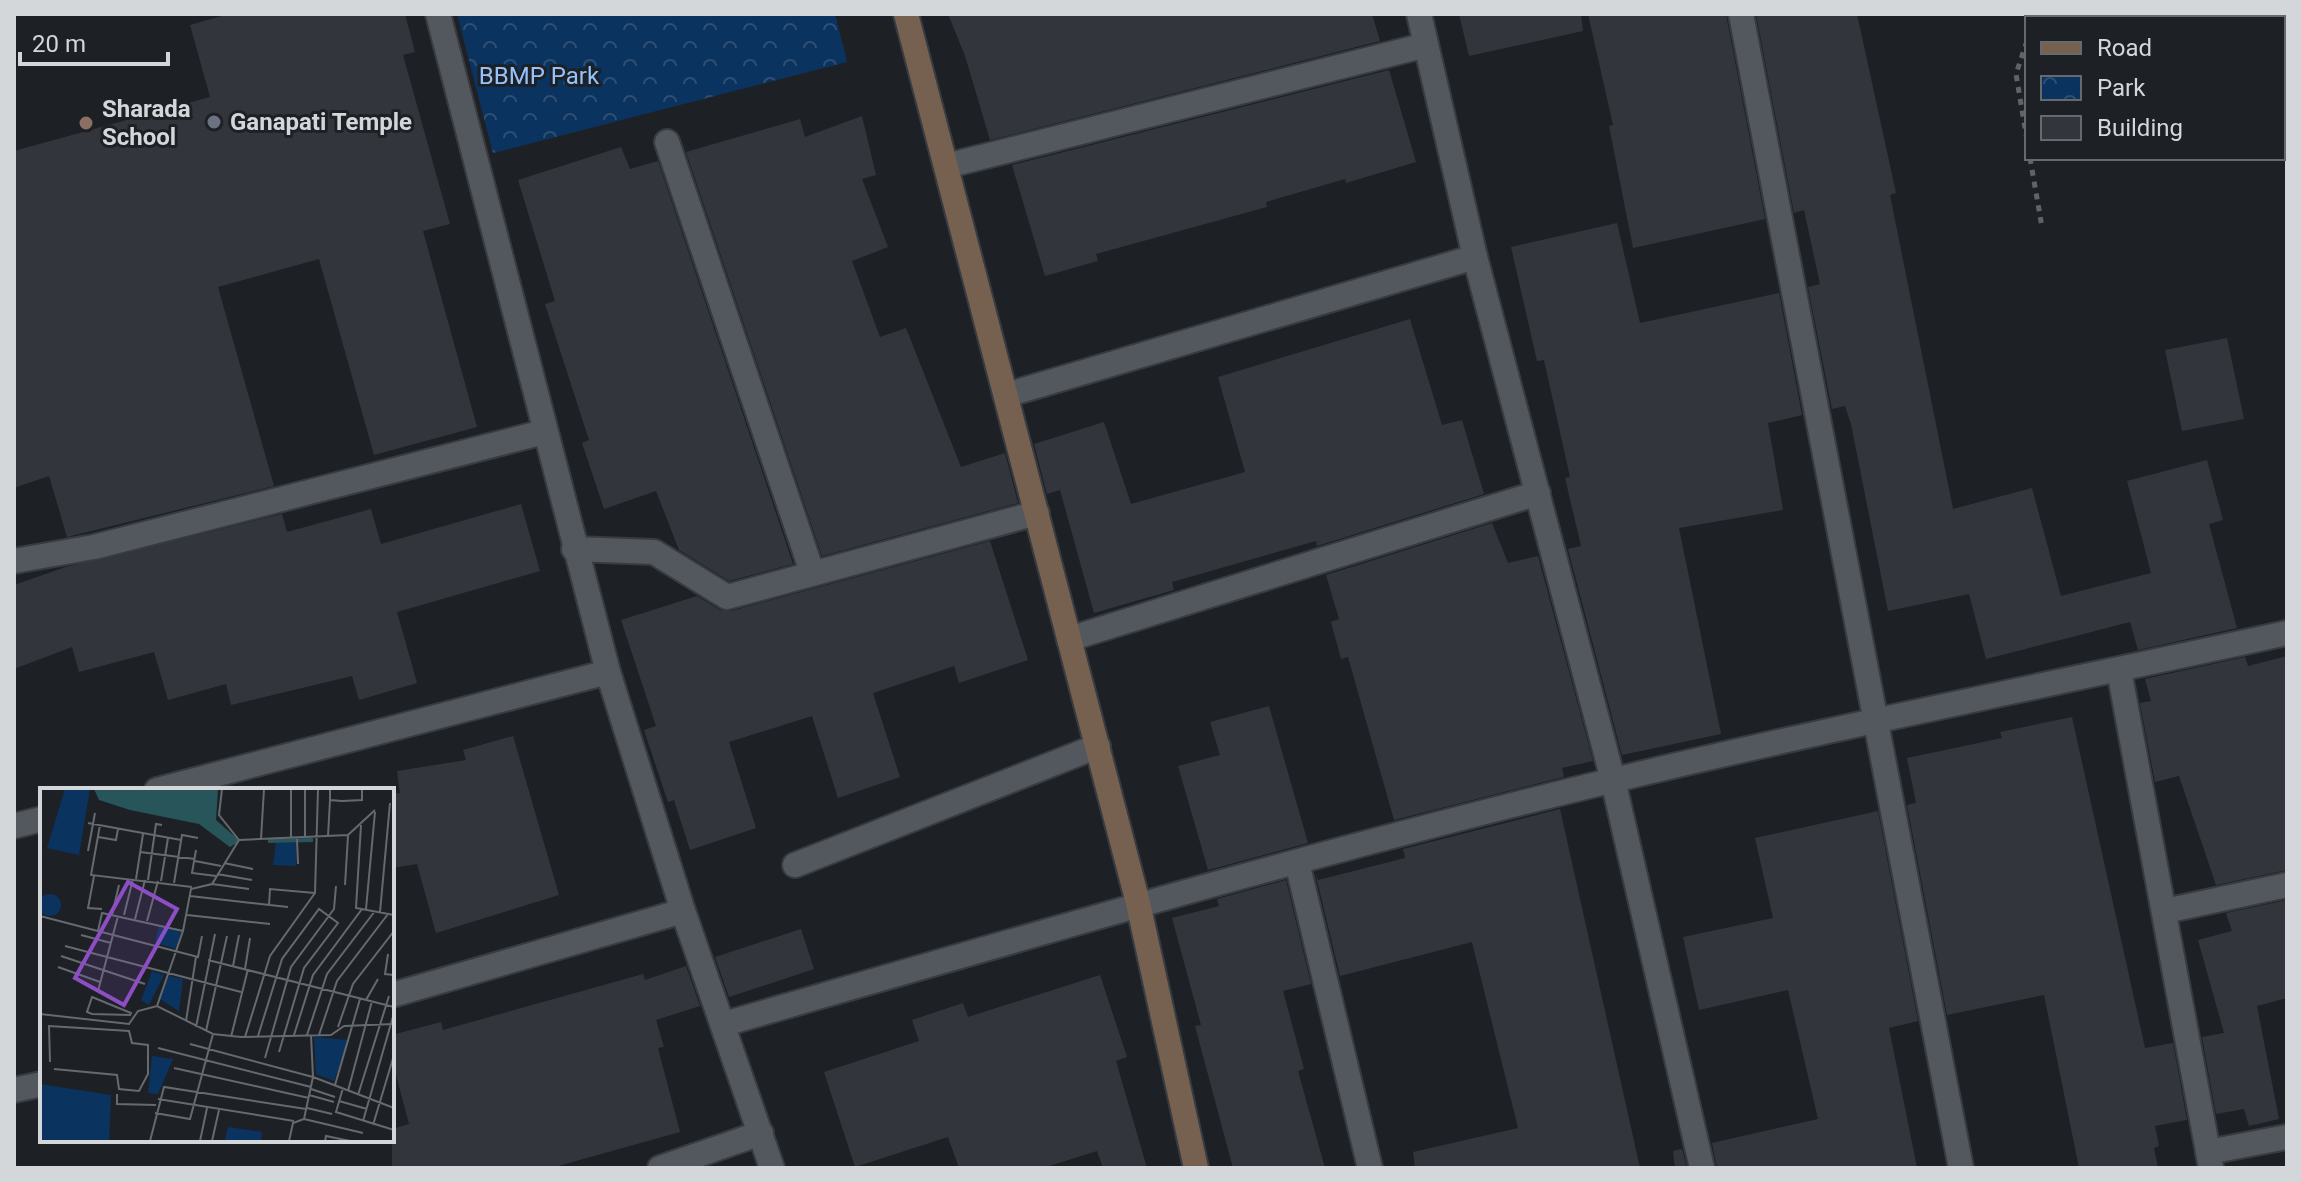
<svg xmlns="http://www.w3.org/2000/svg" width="2301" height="1182" viewBox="0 0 2301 1182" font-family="Roboto,sans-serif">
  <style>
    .park { fill: url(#park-crowns) }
    .building { fill: #32363c }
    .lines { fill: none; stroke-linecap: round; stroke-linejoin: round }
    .street-casing { stroke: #383b40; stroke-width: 28 }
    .secondary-casing { stroke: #383b40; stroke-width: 28 }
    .path { stroke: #606468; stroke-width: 5; stroke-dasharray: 6 6; stroke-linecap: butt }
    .street { stroke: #53585f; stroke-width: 24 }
    .secondary { stroke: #766150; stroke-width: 24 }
    .worship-dot { fill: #6b7280; stroke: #1d2126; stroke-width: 3 }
    .education-dot { fill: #8d6e63; stroke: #1d2126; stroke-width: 3 }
    .labels { text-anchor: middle; stroke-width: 6; stroke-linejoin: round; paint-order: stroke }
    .park-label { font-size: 24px; fill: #94c2fa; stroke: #1d2126 }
    .poi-label { font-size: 24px; font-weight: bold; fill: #d4d7da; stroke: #1d2126; text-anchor: start }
    .inset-river { fill: none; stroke: #27555a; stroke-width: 4 }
    .inset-road { fill: none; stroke: #666a6e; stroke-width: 2 }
    .view { fill: #8d4ec4; fill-opacity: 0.15; stroke: #8d4ec4; stroke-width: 4 }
    .inset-edge { fill: none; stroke: #d4d7da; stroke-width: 4 }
  </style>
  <defs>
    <pattern id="park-crowns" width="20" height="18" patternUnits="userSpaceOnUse" patternTransform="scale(2)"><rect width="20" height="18" fill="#0b335f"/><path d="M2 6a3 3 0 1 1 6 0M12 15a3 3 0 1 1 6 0" fill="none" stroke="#2e5075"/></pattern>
  </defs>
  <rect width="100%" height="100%" fill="#1d2126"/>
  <path class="park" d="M457,14H835L847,62L493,153Z"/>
  <g class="building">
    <path d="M229,14H405L415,52L403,55L450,224L423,231L477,427L374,455L319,259L218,287L274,486L67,537L49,476L14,488V151L210,97L190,25Z"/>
    <path d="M948,14H1372L1380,41L990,140L965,56Z"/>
    <path d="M1459,14H1581L1583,31L1469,56Z"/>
    <path d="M1588,14H1726L1765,219L1633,248L1609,126L1613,125Z"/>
    <path d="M1756,14H1857L1896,193L1890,195L1953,509L2032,488L2061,596L2151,573L2127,481L2207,460L2223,520L2209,524L2237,628L2138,650L2130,622L1986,659L1969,594L1888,611L1851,424L1845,406L1832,409L1808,287L1820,284L1804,210L1794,213Z"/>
    <path d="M1389,70L1416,162L1346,183L1345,179L1266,202L1267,207L1096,254L1098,261L1045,276L1012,165Z"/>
    <path d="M862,116L876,175L862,179L888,247L852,261L880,337L906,328L961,467L1005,453L1018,503L822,556L686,152L800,119L805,137Z"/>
    <path d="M621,147L630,169L658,161L793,564L729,581L679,550L656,491L604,509L582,443L589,440L545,304L555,301L518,180Z"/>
    <path d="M1617,223L1640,323L1779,293L1802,415L1768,423L1783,510L1679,528L1721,734L1622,755L1568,549L1581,546L1565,478L1570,477L1544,360L1537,361L1511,247Z"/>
    <path d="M1410,319L1442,425L1462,420L1484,494L1317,546L1316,541L1172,582L1174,590L1094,613L1060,490L1047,494L1034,444L1104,422L1131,504L1245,472L1218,377Z"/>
    <path d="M2227,338L2244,419L2182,431L2165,350Z"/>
    <path d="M521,504L540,571L397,612L417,683L359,700L352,676L231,705L226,684L168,700L154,652L79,672L72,647L14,669V585L66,567L282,514L287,532L371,509L381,544Z"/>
    <path d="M1492,523L1508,563L1538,556L1593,761L1562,768L1564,777L1394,820L1348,657L1341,659L1331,622L1339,619L1326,575Z"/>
    <path d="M990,541L1028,660L959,683L954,666L873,693L900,777L838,798L812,716L729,742L756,828L690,850L674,800L668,802L644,730L656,726L621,620L697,596L720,610L731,611Z"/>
    <path d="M2287,656V870L2216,885L2179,776L2155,782L2140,703L2151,701L2145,679L2245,657L2248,666Z"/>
    <path d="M1269,706L1308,843L1208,870L1178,766L1220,755L1210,722Z"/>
    <path d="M2072,717L2145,1048L2173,1043L2187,1120L2155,1126L2159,1146L2154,1148L2158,1168H2079L2044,995L1947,1015L1907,805L1916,803L1907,758L2002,738L2000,732Z"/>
    <path d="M513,736L559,895L436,933L417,864L392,868V794L400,793L397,771L466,760L463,750Z"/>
    <path d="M1560,809L1640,1168H1415L1413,1152L1518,1128L1472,942L1340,976L1315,872L1318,880L1405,858L1403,849Z"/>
    <path d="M1878,811L1918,1021L1889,1028L1917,1168H1717L1712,1143L1818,1119L1788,990L1699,1010L1683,937L1773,918L1755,838Z"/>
    <path d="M1286,880L1311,984L1283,991L1304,1069L1298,1071L1325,1168H1233L1195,1026L1201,1025L1172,918L1219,906L1217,899Z"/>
    <path d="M2287,900V998L2257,1006L2279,1119L2249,1126L2244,1109L2216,1114L2202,1037L2224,1033L2198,940L2232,931L2226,913Z"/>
    <path d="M801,929L814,969L729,997L715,957Z"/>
    <path d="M686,966L700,1006L656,1020L664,1047L658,1048L680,1132L551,1168H392V1129L409,1124L392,1060V1035L441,1022L443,1030L643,974L645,980Z"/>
    <path d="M1100,975L1127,1057L1116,1061L1147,1168H1103L1097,1151L1043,1168H959L948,1137L855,1167L824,1072L919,1041L912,1020L963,1003L968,1017Z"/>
    <path d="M1682,1149L1687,1168H1675L1673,1151Z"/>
  </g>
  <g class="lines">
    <defs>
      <g id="street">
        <path d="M438,14L608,672L683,911L772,1168"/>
        <path d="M1419,14L1475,257L1613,780L1702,1168"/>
        <path d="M1741,14L1961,1168"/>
        <path d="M667,142L812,572"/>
        <path d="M946,166L1426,45"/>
        <path d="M1006,395L1475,257"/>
        <path d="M574,549L654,552L727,597L1037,513"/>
        <path d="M14,561L94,547L544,432"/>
        <path d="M1069,639L1538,493"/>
        <path d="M2119,670L2211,1168"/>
        <path d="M157,790L608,672"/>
        <path d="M14,826L42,819"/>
        <path d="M1297,862L1370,1168"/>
        <path d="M795,865L1098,746"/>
        <path d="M2165,911L2287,885"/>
        <path d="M392,995L683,911"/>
        <path d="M724,1024C1020,939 1315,852 1614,780C1838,726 2063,682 2287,633"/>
        <path d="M14,1090L42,1084"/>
        <path d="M2208,1152L2287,1137"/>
        <path d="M660,1168L761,1133"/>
      </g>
      <path id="secondary" d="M906,14L1138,903L1196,1168"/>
    </defs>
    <use href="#street" class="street-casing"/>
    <use href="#secondary" class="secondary-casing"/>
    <g class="path">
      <path d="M2035,18L2036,14"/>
      <path d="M2027,41L2016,74L2027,140"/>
      <path d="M2030,158L2042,227"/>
    </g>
    <use href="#street" class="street"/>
    <use href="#secondary" class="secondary"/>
  </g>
  <circle class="worship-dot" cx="214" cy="122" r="8"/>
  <circle class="education-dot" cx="86" cy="123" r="8"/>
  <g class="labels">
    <g class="park-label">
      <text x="539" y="84">BBMP Park</text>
    </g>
    <g class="poi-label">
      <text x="102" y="117">Sharada<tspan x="102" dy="28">School</tspan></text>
      <text x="230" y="130">Ganapati Temple</text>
    </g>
  </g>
  <g transform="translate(40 788)">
    <rect width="354" height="354" fill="#1d2126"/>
    <path d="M25,1H50L39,67L7,60ZM236,54L256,55V78L233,77ZM112,183L124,187L109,217L101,212ZM129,188L143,191L139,223L118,210ZM188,339L222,344L221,353H185Z" fill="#0b335f"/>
    <path d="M0,296L71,307L69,353H0Z" fill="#0b335f"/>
    <path d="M119,138L141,144L137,161L115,155ZM274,249L309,252L294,293L276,286ZM112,268L133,271L118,306L108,305Z" fill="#0b335f"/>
    <path d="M-1 117a11 11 0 1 1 22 0a11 11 0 1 1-22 0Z" fill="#0b335f"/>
    <path d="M54,1H178L176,32L200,53L190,59L159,36L90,22L59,12Z" fill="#27555a"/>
    <path class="inset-river" d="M228,53L273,52"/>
    <path class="inset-road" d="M182,1L179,27L199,52M290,1V12L302,13L322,12V1M48,35L141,52M60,37L51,87L152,99M321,37L316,120L354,127M288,48L290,12M58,49L76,52L78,41M265,50V1M221,51L224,1M251,51V1M257,51L258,76M199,52L308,47L335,22M156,62L152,85L176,88M48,63L55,25M100,64L155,71M155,73L181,78M184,75L213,81M177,86L212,92M54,88L48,120L62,121M96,91L103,46M108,92L116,36L122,37M121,93L128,50M134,95L142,47L158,50M172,96L209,101M305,97L308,48M150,108L248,119M229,117L230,101L275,105M326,121L335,24M340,124L350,15M72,127L79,97M84,127L93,91M147,127L230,136M0,128L158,169L162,148M95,131L105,92M107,133L118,93M58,143L62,125L143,143M41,147L71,155M25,158L201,204M348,166L345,186L354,187M21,168L105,196M168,172L354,219M193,178L199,147M18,179L60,194M205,181L210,150M58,203L78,128M52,209L91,225L90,227L52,226L47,224ZM326,212L338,191M117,218L143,143L151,101L172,96L199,52M0,226L89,236L98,223L117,218L173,246L201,249L291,247L304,238L354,236M146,233L156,169M156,239L175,146M298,239L313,196L354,143M166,243L187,148M254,247L273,187L322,121M267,247L287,186L335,123M271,247L273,289L354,320M279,247L297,193L348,126M218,248L242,171L279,121L298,135L264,180L239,264M191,249L208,181M205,249L230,168L275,105L278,1M150,256L273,289L264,331L253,335L249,353M118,260L271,299M225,270L251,179L294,121L296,98M10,274L9,238L89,243L92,255L108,257V286L99,303L79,301L77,287L14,281M134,280L269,310M295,297L320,211M303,300L296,324L354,342M271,301L295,309M308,303L332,213M77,306V316L116,317M269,307L294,314M318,307L349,208M118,311L254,333M299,313L327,321M267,320L292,326M115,325L150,331L173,246M264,331L323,345M323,333L354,225M333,337L354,267M110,353L124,299L266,321M160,353L167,320M172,353L179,322M285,353L286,348L310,353"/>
    <path class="view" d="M88,94L137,121L84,217L35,190Z"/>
    <rect width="354" height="354" class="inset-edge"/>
  </g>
  <rect width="2301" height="1182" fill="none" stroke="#d4d7da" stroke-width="32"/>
  <rect x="2025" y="16" width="260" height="144" fill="#1d2126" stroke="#666a6e" stroke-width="2"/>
  <rect x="2041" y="42" width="40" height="12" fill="#766150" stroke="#666a6e" stroke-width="2"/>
  <text x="2097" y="56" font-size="24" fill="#d4d7da">Road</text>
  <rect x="2041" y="76" width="40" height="24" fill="url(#park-crowns)" stroke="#666a6e" stroke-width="2"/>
  <text x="2097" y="96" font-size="24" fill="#d4d7da">Park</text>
  <rect x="2041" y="116" width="40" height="24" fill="#32363c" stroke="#666a6e" stroke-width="2"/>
  <text x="2097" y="136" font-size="24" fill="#d4d7da">Building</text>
  <path d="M20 52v12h148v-12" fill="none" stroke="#d4d7da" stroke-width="4"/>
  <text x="32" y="52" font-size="24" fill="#d4d7da" stroke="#1d2126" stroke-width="6" paint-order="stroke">20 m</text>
</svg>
